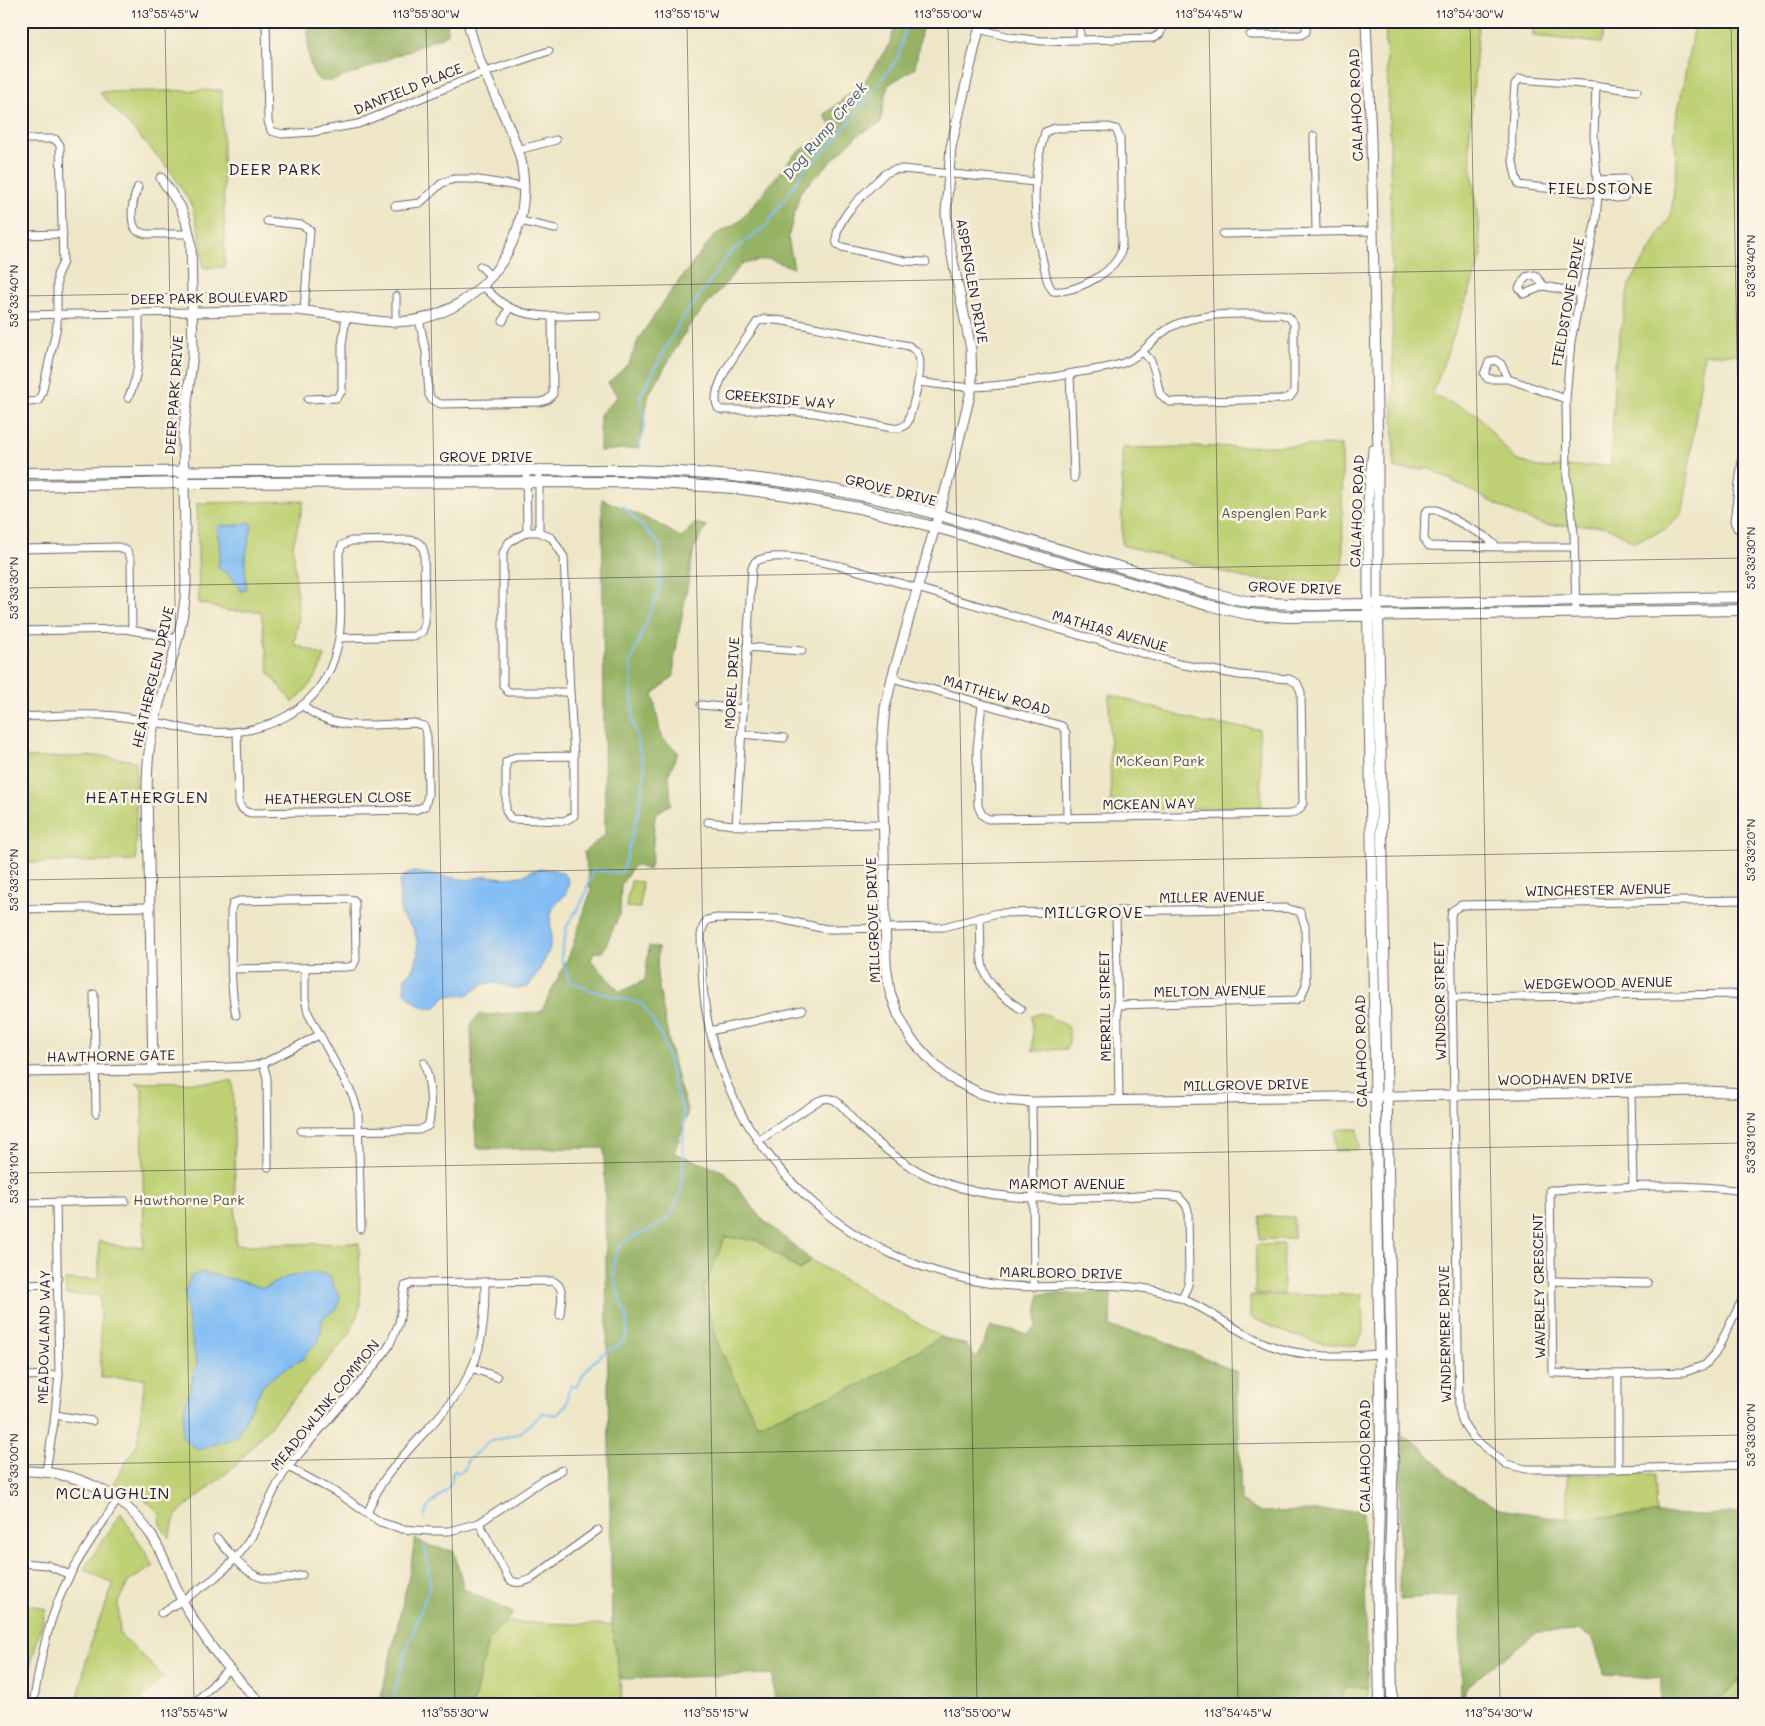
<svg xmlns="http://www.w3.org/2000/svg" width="1765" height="1726" viewBox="0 0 1765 1726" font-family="Mali,sans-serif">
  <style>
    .green { fill: #bed073; stroke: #707957 }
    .forest { fill: #96b265; stroke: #5c6a50 }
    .water { fill: #83bdf4; stroke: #527098 }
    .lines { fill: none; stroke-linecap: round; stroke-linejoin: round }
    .stream { stroke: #83bdf4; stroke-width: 2 }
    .minor-casing { stroke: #69676c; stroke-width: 9 }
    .tertiary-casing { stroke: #69676c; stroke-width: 11 }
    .secondary-casing { stroke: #69676c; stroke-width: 12 }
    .minor { stroke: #fff; stroke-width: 7 }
    .tertiary { stroke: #fff; stroke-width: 9 }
    .secondary { stroke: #fff; stroke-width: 10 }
    .ticks { fill: none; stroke: #22223b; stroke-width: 1; stroke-opacity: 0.45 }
    .labels { text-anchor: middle; stroke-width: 5; stroke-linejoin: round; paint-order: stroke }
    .street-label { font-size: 14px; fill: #22223b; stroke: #fcf5e5 }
    .park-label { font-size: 14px; fill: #51564c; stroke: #fcf5e5 }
    .water-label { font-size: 15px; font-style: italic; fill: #44587c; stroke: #fcf5e5 }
    .quarter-label { font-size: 16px; letter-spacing: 1px; fill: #22223b; stroke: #fcf5e5 }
    .neatline { fill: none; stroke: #22223b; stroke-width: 2 }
    .ticks-label { font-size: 12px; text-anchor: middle; fill: #22223b }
  </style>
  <rect width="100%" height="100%" fill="#fcf5e5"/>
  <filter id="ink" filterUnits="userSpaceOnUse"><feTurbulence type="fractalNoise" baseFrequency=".02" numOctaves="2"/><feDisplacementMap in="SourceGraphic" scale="10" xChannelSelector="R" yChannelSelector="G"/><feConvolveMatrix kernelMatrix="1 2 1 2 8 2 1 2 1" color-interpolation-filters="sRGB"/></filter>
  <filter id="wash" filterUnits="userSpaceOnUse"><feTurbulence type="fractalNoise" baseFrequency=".0096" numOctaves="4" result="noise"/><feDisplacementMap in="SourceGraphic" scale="20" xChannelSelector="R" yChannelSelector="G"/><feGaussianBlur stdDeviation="1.12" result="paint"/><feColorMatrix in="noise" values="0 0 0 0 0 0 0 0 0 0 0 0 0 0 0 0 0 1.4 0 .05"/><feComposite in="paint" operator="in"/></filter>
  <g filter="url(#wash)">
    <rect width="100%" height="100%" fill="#eee6c7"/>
    <g class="green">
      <path d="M1385,21H1479L1469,143L1482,256L1432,395L1477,414L1513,458L1539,468L1611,465L1615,361L1629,285L1671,215L1677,163L1674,132L1695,21H1744V354H1704L1683,513L1666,529L1634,542L1606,526L1544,525L1519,516L1430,469H1394L1390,139Z"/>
      <path d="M1533,21H1607L1601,43L1533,36Z"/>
      <path d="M222,90L225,267L203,268L201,239L192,206L170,170L99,92Z"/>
      <path d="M1342,445L1343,569L1333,583L1283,582L1244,578L1122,545V448Z"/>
      <path d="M304,501L293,546L299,618L294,644L325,656C319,675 307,689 293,703L269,673L261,611H228L199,603L197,503Z"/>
      <path d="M1109,694L1203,723L1259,729L1262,807L1111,810Z"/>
      <path d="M102,756L136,761V861L21,863V758Z"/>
      <path d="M631,881L642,882L640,908L626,907C627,897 630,890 631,881Z"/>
      <path d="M1042,1013L1069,1027V1044L1066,1049L1033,1051L1032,1016Z"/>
      <path d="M233,1082L236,1245L359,1243L360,1307L350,1334L236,1465L176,1515L169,1538L161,1526L160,1514L151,1505L134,1491L113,1483L137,1445L145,1378H101L100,1295H66L65,1280L99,1279V1241L122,1247H144L142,1088L136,1083Z"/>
      <path d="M1339,1129H1358L1359,1149L1335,1151V1132Z"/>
      <path d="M1260,1216L1294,1217V1238L1259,1240Z"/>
      <path d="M725,1237L756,1240L799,1270L811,1260L941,1337L862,1384L757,1424L719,1347L703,1291Z"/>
      <path d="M1283,1244V1294H1255L1256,1245Z"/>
      <path d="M1362,1294L1363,1333L1355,1345C1313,1346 1288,1334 1250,1317V1296Z"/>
      <path d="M1655,1474L1657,1514L1567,1519V1475Z"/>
      <path d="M121,1513L154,1566L129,1581L118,1602L120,1634L164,1677L136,1705H43L45,1698L78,1700L85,1665L92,1638L114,1584L84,1569Z"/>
      <path d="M21,1603L46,1609L29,1670L24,1704L22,1705Z"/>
      <path d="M504,1622L612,1625C615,1653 621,1677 622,1705H473L488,1641Z"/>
      <path d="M1744,1675V1705H1714Z"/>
      <path d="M1368,1687V1705H1336L1346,1688Z"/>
    </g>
    <g class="forest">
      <path d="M308,21H447L448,34L355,73L332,81H320C304,67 309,41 308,21Z"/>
      <path d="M896,21H923L915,68L888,85L880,123L858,135L800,192L788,238L794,268L768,259L742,264L689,326L649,394L638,448L600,451V414L618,396L608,383L629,363L639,338L674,287L715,235L740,221L794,155L833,129L824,115L866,79L890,43Z"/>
      <path d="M602,499L657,523L682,538L695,523L707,526L694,548L674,661V676L653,694L661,737L678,752L669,774L671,804L655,814L652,856L649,870L634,865L621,885L620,913L603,952H594L591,960L620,992L645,980L649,946L658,948L657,976L670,1048L678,1081L688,1112L674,1153L725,1172L763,1220L811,1260L800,1270L756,1240L725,1237L703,1291L719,1347L757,1424L862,1384L941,1337L965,1344L977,1358L991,1327L1028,1334L1036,1328L1039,1294L1111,1293L1110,1327L1157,1338L1237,1372L1241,1501L1259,1512L1363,1510L1368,1687L1346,1688L1336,1705H775L773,1674L621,1679L615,1650L612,1625L604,1148L481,1149L476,1147L471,1027L473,1021L479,1015L541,1012L569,956L591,891L584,852L605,835Z"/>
      <path d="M1401,1434L1420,1446L1459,1486L1499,1509L1567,1519L1657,1514L1705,1515L1744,1512V1675L1714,1705H1661V1678L1605,1675L1593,1639L1579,1630L1538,1632L1481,1675L1468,1686L1461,1702L1460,1595L1399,1599Z"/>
      <path d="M415,1539L429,1546L454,1551L464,1589L513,1613L488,1641L473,1705H379L410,1571Z"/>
    </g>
    <g class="water">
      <path d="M250,522L252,525L245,559L246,588L244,591H241L231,576L218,568L220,552L217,528L220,525L233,526Z"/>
      <path d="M542,869C556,869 575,873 566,892C562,902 554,901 551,914C549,922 552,929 551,937C551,956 537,972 528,987C509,992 504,981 489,983C479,984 474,993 465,995C459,997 452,995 445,996C442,999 440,1004 437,1006C425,1014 411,1000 404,991L405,977C419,966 421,948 414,931C412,925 405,922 402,916C398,906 400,892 400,881L405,875L414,872L468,880L486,876L504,878L523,876L531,871Z"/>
      <path d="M201,1272L233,1279L263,1288L287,1277L313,1272L329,1275C334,1283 334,1290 340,1296L337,1309L323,1318L319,1341L310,1349L303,1359L285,1368L263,1385L236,1437L198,1450L182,1437L184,1410L197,1363L189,1326L185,1294L190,1277Z"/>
    </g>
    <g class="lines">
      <g class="stream">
        <path d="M639,450L645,423L640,396L679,324L730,253L767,225L804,170L828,148L854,116L898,58L907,21"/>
        <path d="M424,1519C425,1516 426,1511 428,1508C435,1497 456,1488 452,1473L455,1471L459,1473L465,1469L467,1461L484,1446L488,1442L520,1433L543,1413L557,1415L567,1404L568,1393L571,1385L576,1387C582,1375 589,1365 599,1357C608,1349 624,1346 627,1333C632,1308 604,1283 617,1252C623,1235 653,1233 666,1219C685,1200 683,1169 683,1144C683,1134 685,1123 683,1113C683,1107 679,1102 677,1096C671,1076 669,1053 660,1034C655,1024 648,1014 642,1004L590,990L569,981L561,956L567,926L583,900L593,870L622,873L638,814L645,772L633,722L631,661L660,588L661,546L622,505"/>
        <path d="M391,1705L406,1652L430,1585L425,1545"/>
      </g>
    </g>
  </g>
  <g filter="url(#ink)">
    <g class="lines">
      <defs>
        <g id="minor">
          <path d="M266,21L268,121L271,131L282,134L313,132L358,124L477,75L549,51"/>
          <path d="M1080,21V40"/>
          <path d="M979,29L1010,37L1042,41L1153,38L1160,34L1164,21"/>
          <path d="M1250,35H1301L1306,32V21"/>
          <path d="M1109,127L1116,129L1120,138L1122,239C1122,246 1122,253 1118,258C1107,276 1074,293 1053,291C1047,285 1046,275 1044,266C1033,221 1031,178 1045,132L1055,128Z"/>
          <path d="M1314,136L1316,232"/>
          <path d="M21,139H55L60,145L63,262L57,275V326L42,393L38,401L21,403"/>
          <path d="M518,150L556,140"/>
          <path d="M1597,180L1626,179L1629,188L1624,197L1617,198L1598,194L1519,185C1507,157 1513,115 1515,84L1520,79L1593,85L1637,91"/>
          <path d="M138,187C133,199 128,220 137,231L146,234H189"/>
          <path d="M395,206L420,203L442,183L454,179H472L524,187"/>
          <path d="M267,221L302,225L310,230L304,311"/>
          <path d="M521,221L555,229"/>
          <path d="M1223,234L1373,231"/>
          <path d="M21,235L63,234"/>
          <path d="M926,262L905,261L842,247L837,244C831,220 869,190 884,174L893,170L902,169L1035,182"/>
          <path d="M480,266L492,277"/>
          <path d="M483,286C491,294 498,301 507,306C533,321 568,315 596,315"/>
          <path d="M1544,286L1535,275L1526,277L1519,288L1524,294L1544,286L1580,293"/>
          <path d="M396,296V322"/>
          <path d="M21,315L192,312"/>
          <path d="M419,319L426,352L429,395L432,400L441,404L540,402L547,400L553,394L552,316"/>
          <path d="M765,319L784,321L909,346C909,347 916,350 916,351C927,362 912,408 908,422C904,428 899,429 892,428L815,413L765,410H722L718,408C707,389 743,344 754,327L757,322Z"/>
          <path d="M503,321L509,308"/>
          <path d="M1070,374L1074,478"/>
          <path d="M1508,379L1501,364L1495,360L1489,362L1484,374L1488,379H1508L1566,399"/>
          <path d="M918,382C936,384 954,387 972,387C1006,386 1040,380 1074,373C1090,370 1107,369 1123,363C1143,356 1153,337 1171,327C1201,310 1246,315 1280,314L1289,317L1294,324V391L1290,397L1282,399L1169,402L1160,394L1155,372L1151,361L1143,352"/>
          <path d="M128,398C142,371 139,342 139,314"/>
          <path d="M308,399L336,398L342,391V345L346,317"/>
          <path d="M1744,445L1734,521L1737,528L1744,533"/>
          <path d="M526,470L527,532"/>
          <path d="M539,532V470"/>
          <path d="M1497,547L1486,537L1437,510H1428L1425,513L1424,539L1429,546C1477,547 1526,547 1574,547"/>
          <path d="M21,549L119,547L127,551L131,560L132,629"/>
          <path d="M1576,613L1574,533L1567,478L1566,399L1571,341L1596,219L1598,194L1594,135L1596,85"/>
          <path d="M21,631L125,629L178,639"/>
          <path d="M747,647L802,651"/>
          <path d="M892,678L1062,726L1066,733L1067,819"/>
          <path d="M570,692H508L503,685V553L509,542L527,532H539L552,538L564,557L570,692L574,756V816L564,821L511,819L506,811V762L515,757L574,756"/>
          <path d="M701,705L743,709"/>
          <path d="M21,717C52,716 85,713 116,716C132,718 149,721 165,724C176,726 187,730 198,731C260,739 322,713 337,648C344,619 339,583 339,553L342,545L351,541L408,540C417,540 422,543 424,552L425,623L422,632L414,636L339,638"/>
          <path d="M237,732L239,803C241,809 244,812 251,813L415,810L425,806L428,795L427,736L424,726L414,723C376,724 333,733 302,705"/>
          <path d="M742,734L784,738"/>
          <path d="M708,822L742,826L883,824"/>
          <path d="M736,826L752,568L755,562C773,550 819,562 841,566L1179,664L1239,675L1289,679L1297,683L1301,692L1303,803L1299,810L1290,814L988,819L982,815L978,806L977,748L982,704"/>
          <path d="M1744,900L1461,905L1452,911L1451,917L1459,1408L1462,1421L1474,1439L1506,1464L1526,1469H1618L1744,1465"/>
          <path d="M21,909L149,907"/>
          <path d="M1116,911L1119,1100"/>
          <path d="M980,917C982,967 975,979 1021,1009"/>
          <path d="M305,968V999L308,1013L353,1096L358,1112L361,1229"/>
          <path d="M233,969L347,967L353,966L356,960L355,903L354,900L347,899L239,901L233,903L231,912C232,945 229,982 236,1015"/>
          <path d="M94,994L96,1113"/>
          <path d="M1452,998L1744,994"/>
          <path d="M1118,1005L1296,1000L1301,997L1306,985L1305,926L1300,912L1286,908L998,913L943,927L836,929H826L780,919L717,918L707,920L703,927L701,935C702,967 702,999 710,1031C742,1167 855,1265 993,1284C1046,1292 1100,1279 1153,1290C1199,1299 1224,1326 1264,1343C1304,1360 1349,1357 1391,1353"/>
          <path d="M710,1031L802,1010"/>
          <path d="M263,1063L267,1078L268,1167"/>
          <path d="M153,1070L253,1066L266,1062L319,1035"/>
          <path d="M1631,1092L1633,1187"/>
          <path d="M1032,1102L1034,1287"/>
          <path d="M301,1131L419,1130L428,1126C433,1112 430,1077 424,1063"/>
          <path d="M758,1141L818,1101C824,1098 830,1097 836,1101C845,1107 851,1119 859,1126C882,1148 908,1168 937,1180C998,1204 1058,1198 1122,1197C1140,1196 1161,1193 1179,1197L1186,1205L1188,1210L1189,1277L1188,1285L1182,1298"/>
          <path d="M1744,1191C1681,1182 1613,1187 1550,1190L1553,1373L1618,1374L1685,1372L1705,1365L1715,1354L1744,1296"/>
          <path d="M21,1203L125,1201"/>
          <path d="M1551,1281L1648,1283"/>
          <path d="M21,1285L57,1284"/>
          <path d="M472,1368L497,1377"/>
          <path d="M1618,1374V1469"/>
          <path d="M21,1376L59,1375"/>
          <path d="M55,1415L92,1421"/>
          <path d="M288,1467L339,1494L380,1522L402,1529L430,1531H449L479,1523L543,1480L562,1470"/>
          <path d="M46,1471L54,1423L59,1375L56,1202"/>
          <path d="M367,1514C372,1502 377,1490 384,1480C411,1441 452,1412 472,1368C484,1341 485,1311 485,1282"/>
          <path d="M479,1523L509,1579C516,1585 522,1582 531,1579L598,1530"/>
          <path d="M217,1538C245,1571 255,1588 302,1575"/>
          <path d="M21,1563L47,1565L70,1575"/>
          <path d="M161,1613C196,1592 231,1572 252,1536C265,1513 273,1488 288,1467L376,1364L389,1346L399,1323L405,1286L414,1283L553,1281C566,1287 561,1302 560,1315"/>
          <path d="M33,1705C40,1660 49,1614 71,1573C85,1548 102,1524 118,1499"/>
          <path d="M193,1705L228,1669"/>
        </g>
        <g id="tertiary">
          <path d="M981,21L951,147L946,212L948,236L971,349L972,387L954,460L892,678L885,708L882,741L886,964L890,992L898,1014L911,1039L935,1065L950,1078L979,1093L1004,1100L1032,1102L1707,1091L1744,1093"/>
          <path d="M1366,21L1371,139L1378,454V604"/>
          <path d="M192,312C226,312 260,309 294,310C328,312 362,322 396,322C476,320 535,245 522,166C520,150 512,135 506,120C492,88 475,56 468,21"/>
          <path d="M1368,604V500L1373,450"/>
          <path d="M21,1072L153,1070C152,1000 150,931 149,861C148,826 145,786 149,752C156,694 185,641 186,582L183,436L193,353L191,242L186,221L180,206L161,178"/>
          <path d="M21,1471C73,1470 122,1491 151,1535C165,1555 171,1579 182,1600C203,1640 231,1674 263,1705"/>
        </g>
        <g id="secondary">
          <path d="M21,473L251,471L630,470C708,472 784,479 860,495C903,503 945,517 988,529C1062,550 1136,572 1210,593L1250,602L1312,605L1744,597"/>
          <path d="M21,486L184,483L628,482L658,483L734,488L787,495L859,508L946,530L1207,605L1248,614L1286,617L1744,610"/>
          <path d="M1368,610L1381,1450L1377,1567L1380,1705"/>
          <path d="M1378,611L1393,1449L1390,1569L1392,1705"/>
        </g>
      </defs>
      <use href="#minor" class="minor-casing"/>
      <use href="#tertiary" class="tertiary-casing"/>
      <use href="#secondary" class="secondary-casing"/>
      <use href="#minor" class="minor"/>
      <use href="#tertiary" class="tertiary"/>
      <use href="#secondary" class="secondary"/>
    </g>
  </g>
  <path class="ticks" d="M165,21L194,1705M426,21L455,1705M687,21L716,1705M948,21L977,1705M1209,21L1238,1705M1470,21L1500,1705M1731,21L1744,741M21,296L1744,266M21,588L1744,558M21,880L1744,850M21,1173L1744,1143M21,1465L1744,1435"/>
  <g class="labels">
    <g class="street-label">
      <text transform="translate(408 89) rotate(-22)" y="5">DANFIELD PLACE</text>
      <text transform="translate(1356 105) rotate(-92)" y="5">CALAHOO ROAD</text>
      <text transform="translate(972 281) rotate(80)" y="5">ASPENGLEN DRIVE</text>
      <text transform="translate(209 298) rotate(-1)" y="5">DEER PARK BOULEVARD</text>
      <text transform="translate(1568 302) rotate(-80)" y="5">FIELDSTONE DRIVE</text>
      <text transform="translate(174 395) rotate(-86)" y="5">DEER PARK DRIVE</text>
      <text transform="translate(780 399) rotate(5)" y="5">CREEKSIDE WAY</text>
      <text x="486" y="462">GROVE DRIVE</text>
      <text transform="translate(891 490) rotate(14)" y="5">GROVE DRIVE</text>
      <text transform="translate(1357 511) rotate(-88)" y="5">CALAHOO ROAD</text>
      <text transform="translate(1295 588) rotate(2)" y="5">GROVE DRIVE</text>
      <text transform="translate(1110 631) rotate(16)" y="5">MATHIAS AVENUE</text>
      <text transform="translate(153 677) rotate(-77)" y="5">HEATHERGLEN DRIVE</text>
      <text transform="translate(732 683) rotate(-87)" y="5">MOREL DRIVE</text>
      <text transform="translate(997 695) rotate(16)" y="5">MATTHEW ROAD</text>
      <text transform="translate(338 798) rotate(-1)" y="5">HEATHERGLEN CLOSE</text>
      <text transform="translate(1149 804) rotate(-1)" y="5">MCKEAN WAY</text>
      <text transform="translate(1598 890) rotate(-1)" y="5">WINCHESTER AVENUE</text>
      <text transform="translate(1212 897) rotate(-1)" y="5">MILLER AVENUE</text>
      <text transform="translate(873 920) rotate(-92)" y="5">MILLGROVE DRIVE</text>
      <text transform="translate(1598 983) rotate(-1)" y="5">WEDGEWOOD AVENUE</text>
      <text transform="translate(1210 991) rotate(-1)" y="5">MELTON AVENUE</text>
      <text transform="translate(1440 1001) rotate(-91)" y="5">WINDSOR STREET</text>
      <text transform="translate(1105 1006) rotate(-91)" y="5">MERRILL STREET</text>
      <text transform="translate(1361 1051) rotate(-91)" y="5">CALAHOO ROAD</text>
      <text transform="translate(111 1056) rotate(-1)" y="5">HAWTHORNE GATE</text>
      <text transform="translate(1565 1079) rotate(-1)" y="5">WOODHAVEN DRIVE</text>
      <text transform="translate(1246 1085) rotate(-1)" y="5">MILLGROVE DRIVE</text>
      <text x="1067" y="1189">MARMOT AVENUE</text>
      <text transform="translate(1061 1273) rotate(1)" y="5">MARLBORO DRIVE</text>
      <text transform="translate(1539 1286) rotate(-91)" y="5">WAVERLEY CRESCENT</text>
      <text transform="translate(1445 1334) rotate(-91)" y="5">WINDERMERE DRIVE</text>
      <text transform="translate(44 1337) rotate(-89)" y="5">MEADOWLAND WAY</text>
      <text transform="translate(325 1405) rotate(-51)" y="5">MEADOWLINK COMMON</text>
      <text transform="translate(1365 1456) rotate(-90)" y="5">CALAHOO ROAD</text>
    </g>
    <g class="park-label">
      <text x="1274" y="518">Aspenglen Park</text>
      <text x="1160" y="766">McKean Park</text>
      <text x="189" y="1205">Hawthorne Park</text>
    </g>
    <g class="water-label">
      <text transform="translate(825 131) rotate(-50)" y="5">Dog Rump Creek</text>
    </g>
    <g class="quarter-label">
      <text x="275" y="175">DEER PARK</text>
      <text x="1601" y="194">FIELDSTONE</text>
      <text x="147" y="803">HEATHERGLEN</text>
      <text x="1094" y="918">MILLGROVE</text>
      <text x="113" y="1499">MCLAUGHLIN</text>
    </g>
  </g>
  <rect width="1765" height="1726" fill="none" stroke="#fcf5e5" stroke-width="55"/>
  <rect x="28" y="28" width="1710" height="1670" class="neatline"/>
  <g class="ticks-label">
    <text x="165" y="18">113°55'45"W</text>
    <text x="426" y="18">113°55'30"W</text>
    <text x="687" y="18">113°55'15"W</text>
    <text x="948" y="18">113°55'00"W</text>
    <text x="1209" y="18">113°54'45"W</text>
    <text x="1470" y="18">113°54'30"W</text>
    <text transform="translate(1751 266) rotate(-90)" y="4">53°33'40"N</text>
    <text transform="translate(14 296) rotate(-90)" y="4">53°33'40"N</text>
    <text transform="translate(1751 558) rotate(-90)" y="4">53°33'30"N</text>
    <text transform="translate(14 588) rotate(-90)" y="4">53°33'30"N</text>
    <text transform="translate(1751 850) rotate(-90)" y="4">53°33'20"N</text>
    <text transform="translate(14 880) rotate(-90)" y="4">53°33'20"N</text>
    <text transform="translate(1751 1143) rotate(-90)" y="4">53°33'10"N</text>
    <text transform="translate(14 1173) rotate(-90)" y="4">53°33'10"N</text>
    <text transform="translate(1751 1435) rotate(-90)" y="4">53°33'00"N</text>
    <text transform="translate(14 1465) rotate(-90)" y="4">53°33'00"N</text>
    <text x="194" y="1717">113°55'45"W</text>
    <text x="455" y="1717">113°55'30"W</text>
    <text x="716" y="1717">113°55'15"W</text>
    <text x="977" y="1717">113°55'00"W</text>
    <text x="1238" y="1717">113°54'45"W</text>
    <text x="1499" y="1717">113°54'30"W</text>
  </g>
</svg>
